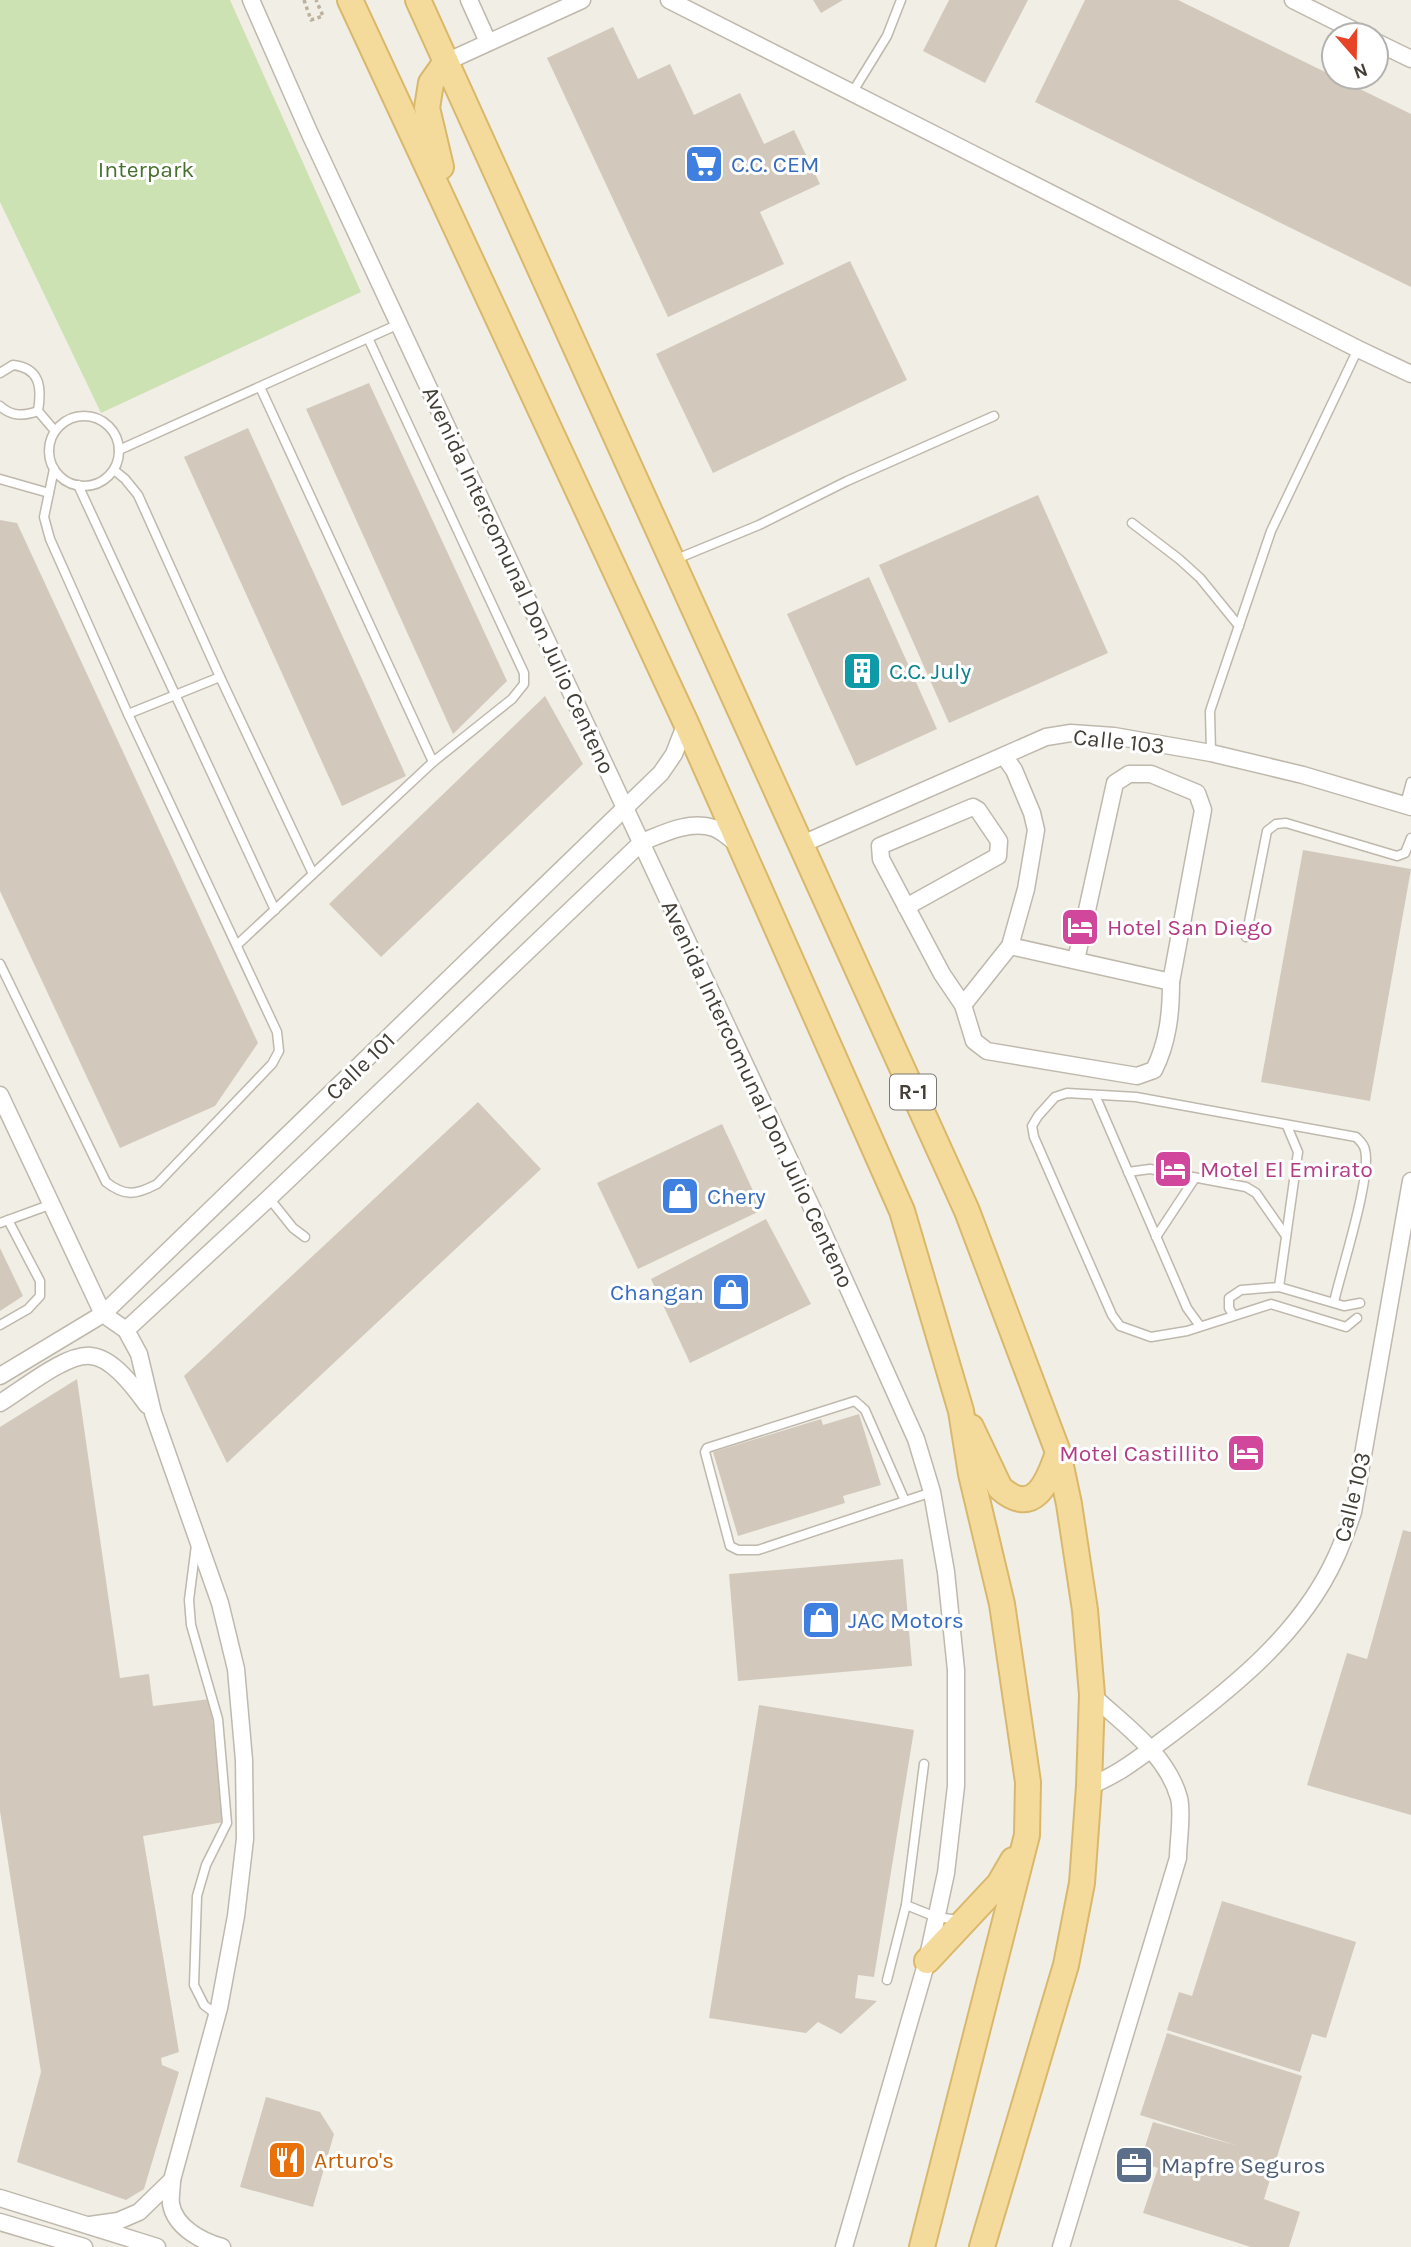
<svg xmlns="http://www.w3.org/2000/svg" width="1411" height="2247" viewBox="0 0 1411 2247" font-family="Karla,sans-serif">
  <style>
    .green { fill: #cde2b2 }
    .building { fill: #d2c9bc }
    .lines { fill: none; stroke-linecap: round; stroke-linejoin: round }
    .service-casing { stroke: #bfb8ac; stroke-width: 11 }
    .minor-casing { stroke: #bfb8ac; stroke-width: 19 }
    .primary-casing { stroke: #d9b86c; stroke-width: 28 }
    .path { stroke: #bcb19c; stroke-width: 3.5; stroke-dasharray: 3.5 3.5; stroke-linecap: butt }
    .service { stroke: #fff; stroke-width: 8 }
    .minor { stroke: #fff; stroke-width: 16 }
    .primary { stroke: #f5db9b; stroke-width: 24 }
    .labels { text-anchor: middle; stroke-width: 6; stroke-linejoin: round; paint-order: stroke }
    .shield { fill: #fff; stroke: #7b7872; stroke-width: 2 }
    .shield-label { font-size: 21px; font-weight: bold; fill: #433e36 }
    .shop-label { font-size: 23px; fill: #366cbe; stroke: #fff; text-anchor: start }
    .park-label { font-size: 23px; fill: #47702e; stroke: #fff }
    .street-label { font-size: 23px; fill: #433e36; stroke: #fff }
    .culture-label { font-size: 23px; fill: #0d838f; stroke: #fff; text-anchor: start }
    .hotel-label { font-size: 23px; fill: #b23c85; stroke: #fff; text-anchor: start }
    .food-label { font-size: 23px; fill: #c56008; stroke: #fff; text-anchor: start }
    .service-label { font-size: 23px; fill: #4e5e75; stroke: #fff; text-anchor: start }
  </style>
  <rect width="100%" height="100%" fill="#f1eee6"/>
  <path class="green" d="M0,0H230L361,292L101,413L0,202Z"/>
  <g class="building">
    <path d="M813,0H843L821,13Z"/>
    <path d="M949,0H1028L985,83L923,51Z"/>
    <path d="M1085,0H1178L1411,114V287L1035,102Z"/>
    <path d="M613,27L638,79L670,64L694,115L740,93L764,144L794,130L820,184L760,212L784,264L668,317L547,58Z"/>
    <path d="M850,261L907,380L713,473L656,354Z"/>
    <path d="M369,383L507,681L453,734L306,409Z"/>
    <path d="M248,428L406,776L342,806L184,457Z"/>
    <path d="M1038,495L1108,653L949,723L879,565Z"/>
    <path d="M0,520L17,523L258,1043L215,1106L120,1148L0,891Z"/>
    <path d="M869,577L937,729L856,766L787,614Z"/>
    <path d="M545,696L583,764L381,957L329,904Z"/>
    <path d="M1303,850L1411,869L1370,1101L1261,1082Z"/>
    <path d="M478,1102L541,1169L227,1463L184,1376Z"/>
    <path d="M722,1124L762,1210L638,1269L597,1183Z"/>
    <path d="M766,1219L811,1304L690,1363L651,1279Z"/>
    <path d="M0,1248L23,1296L0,1311Z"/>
    <path d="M77,1379L120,1678L149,1674L153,1706L210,1699L224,1822L143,1836L179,2052L161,2058L162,2065L179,2072L144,2189L126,2200L17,2162L41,2072L0,1811V1427Z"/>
    <path d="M859,1414L881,1485L843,1496L845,1503L738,1536L713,1452L821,1419L823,1425Z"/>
    <path d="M1403,1530L1411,1532V1815L1307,1785L1347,1653L1367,1659Z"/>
    <path d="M903,1559L912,1666L738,1681L729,1574Z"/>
    <path d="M759,1705L914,1730L874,1977L858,1975L855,1998L877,2001L841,2034L818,2022L806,2033L709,2018Z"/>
    <path d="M1222,1901L1356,1942L1326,2038L1312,2034L1300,2072L1167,2030L1179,1992L1192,1996Z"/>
    <path d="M1167,2033L1302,2076L1264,2199L1300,2212L1289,2247H1251L1143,2213L1158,2168L1140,2162L1153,2122L1238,2146L1140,2115Z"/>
    <path d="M266,2097L320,2112L334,2134L313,2207L240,2187Z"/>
  </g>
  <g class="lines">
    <defs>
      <g id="service">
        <path d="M852,93L887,36L901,0"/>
        <path d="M0,373L13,365C40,368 42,387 38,411L55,431"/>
        <path d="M260,387L433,762"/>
        <path d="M0,406C12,417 24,416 38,411"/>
        <circle cx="84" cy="451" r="35"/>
        <path d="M119,450L399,324"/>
        <path d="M114,470L125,479L138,495L220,677L313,874"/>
        <path d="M0,479L49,493"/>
        <path d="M78,485L275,910"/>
        <path d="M1132,523L1179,559L1200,578L1239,626"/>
        <path d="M674,560L759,525L847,481L994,416"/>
        <path d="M128,714L220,677"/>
        <path d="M1211,753L1210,711L1271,531L1358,349"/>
        <path d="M1405,804L1411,782"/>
        <path d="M1246,937L1267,831L1276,824L1286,823L1397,856L1405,853L1411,838"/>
        <path d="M237,945L433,762L512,699L524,684V673L368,338"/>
        <path d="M0,964L106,1182C125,1197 136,1195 157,1184L272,1064L279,1051L277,1032L128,714L50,539L44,517L54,469"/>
        <path d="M1095,1095L1187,1308L1200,1326"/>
        <path d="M1128,1172L1150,1169L1246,1187L1256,1193L1286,1236"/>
        <path d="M269,1198L293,1228L305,1237"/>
        <path d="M0,1223L52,1204"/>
        <path d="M1156,1237L1195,1178"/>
        <path d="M1279,1287L1298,1152L1287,1126"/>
        <path d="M1334,1302C1341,1271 1372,1176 1365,1150C1364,1144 1360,1141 1356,1137L1136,1097L1067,1093L1055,1097L1038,1116L1032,1126L1034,1137L1112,1315L1120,1326L1151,1337L1187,1331L1271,1304L1346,1327L1357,1318"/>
        <path d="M1233,1315L1229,1308V1298L1241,1290L1279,1287L1344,1306L1360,1303"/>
        <path d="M0,1325L28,1309L40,1296V1281L8,1220"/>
        <path d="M905,1501L865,1410L855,1401L707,1448L705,1452L730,1546L738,1550H758L932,1492"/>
        <path d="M196,1545L189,1600L191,1625L218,1719L227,1823L206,1865L197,1896L194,1985L204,2005L217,2015"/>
        <path d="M924,1764L906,1905L936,1917L959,1920"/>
        <path d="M887,1980L906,1905"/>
      </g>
      <g id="minor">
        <path d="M251,0L310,134L812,1208L916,1439L932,1492L946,1572L956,1670V1786L946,1873L927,1961L844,2247"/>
        <path d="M469,0L488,42"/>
        <path d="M669,0L1358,349L1411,374"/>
        <path d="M1293,0L1363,35"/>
        <path d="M1376,42L1411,59"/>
        <path d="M446,62L582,0"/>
        <path d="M800,845L1046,737L1071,733L1114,736L1211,753L1303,775L1411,807"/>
        <path d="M906,907L998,856L999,841L978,810L973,807L968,809L880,846L881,859L942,974L963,1005L1010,946L1026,889L1036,830L1032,813L1014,770L1004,756"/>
        <path d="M1076,960L1115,783L1129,774H1151L1197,793L1203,810L1171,982"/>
        <path d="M963,1005L974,1041L987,1051L1137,1076L1154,1070C1168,1042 1171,1013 1171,982L1010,946"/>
        <path d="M0,1095L103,1314L126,1330L139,1354L153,1413L220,1603L236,1669L244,1760L245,1839L236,1916L219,2008L172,2180L139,2212L118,2221L90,2225"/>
        <path d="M126,1330L269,1198L642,842C664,833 690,820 714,828C722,831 730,838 737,844"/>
        <path d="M0,1376L103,1314L661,773L674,754L686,723"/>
        <path d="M0,1403C22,1390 66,1353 91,1356C113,1358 135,1388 147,1405"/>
        <path d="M1089,1786C1119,1775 1144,1754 1170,1735C1235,1686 1302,1632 1336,1557C1343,1542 1348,1527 1353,1512L1411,1181"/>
        <path d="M172,2180C172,2187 170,2197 171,2204C175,2227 201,2241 222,2247"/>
        <path d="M0,2198L157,2247"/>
        <path d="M0,2222L84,2247"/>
        <path d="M1061,2247L1178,1858C1178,1842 1183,1813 1179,1798C1167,1754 1124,1725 1092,1695"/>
      </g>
      <g id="primary">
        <path d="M350,0L686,723L902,1211L961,1411L971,1474L1002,1604L1028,1782L1027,1835L922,2247"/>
        <path d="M418,0L967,1211L1058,1452L1069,1504L1085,1610L1092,1695L1089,1786L1082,1883L1066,1965L982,2247"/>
        <path d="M441,167L427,108L431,83L446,62"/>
        <path d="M971,1427L1000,1488C1034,1518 1048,1482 1058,1453"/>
        <path d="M927,1961L999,1884L1013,1860"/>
      </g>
    </defs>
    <use href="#service" class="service-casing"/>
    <use href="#minor" class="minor-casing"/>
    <use href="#primary" class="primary-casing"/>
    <path class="path" d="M304,0L311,20L323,16L316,0"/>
    <use href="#service" class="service"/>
    <use href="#minor" class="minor"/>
    <use href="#primary" class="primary"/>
  </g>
  <defs>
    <symbol id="supermarket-square" viewBox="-11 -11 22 22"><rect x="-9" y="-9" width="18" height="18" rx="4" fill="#3f7fe0" stroke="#fff"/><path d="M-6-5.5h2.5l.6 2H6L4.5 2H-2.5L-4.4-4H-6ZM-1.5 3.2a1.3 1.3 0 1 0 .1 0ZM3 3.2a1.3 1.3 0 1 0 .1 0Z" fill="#fff"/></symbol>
    <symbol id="building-square" viewBox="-11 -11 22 22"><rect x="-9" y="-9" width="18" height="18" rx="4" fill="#0f9aa8" stroke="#fff"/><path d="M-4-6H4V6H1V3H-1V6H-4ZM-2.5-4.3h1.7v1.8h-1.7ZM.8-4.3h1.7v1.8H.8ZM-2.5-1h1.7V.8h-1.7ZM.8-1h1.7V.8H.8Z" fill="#fff"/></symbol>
    <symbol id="hotel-square" viewBox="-11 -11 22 22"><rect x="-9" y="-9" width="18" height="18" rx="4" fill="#d1479c" stroke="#fff"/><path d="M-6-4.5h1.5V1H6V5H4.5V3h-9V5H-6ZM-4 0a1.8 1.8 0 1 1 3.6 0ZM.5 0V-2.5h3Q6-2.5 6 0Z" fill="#fff"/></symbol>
    <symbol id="shop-square" viewBox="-11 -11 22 22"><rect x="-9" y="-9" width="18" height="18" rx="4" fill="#3f7fe0" stroke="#fff"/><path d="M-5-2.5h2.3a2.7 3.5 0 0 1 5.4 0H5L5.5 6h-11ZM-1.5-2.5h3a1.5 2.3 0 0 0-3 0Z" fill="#fff"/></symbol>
    <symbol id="restaurant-square" viewBox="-11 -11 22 22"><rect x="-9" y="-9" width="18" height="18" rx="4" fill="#e8710a" stroke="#fff"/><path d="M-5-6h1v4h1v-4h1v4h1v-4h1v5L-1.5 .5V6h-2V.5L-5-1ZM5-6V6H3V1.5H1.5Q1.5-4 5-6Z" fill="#fff"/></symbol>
    <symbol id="office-square" viewBox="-11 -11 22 22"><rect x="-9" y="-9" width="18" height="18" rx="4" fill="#5c6f8a" stroke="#fff"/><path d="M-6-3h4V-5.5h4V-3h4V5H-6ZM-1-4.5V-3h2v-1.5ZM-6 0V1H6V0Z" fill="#fff"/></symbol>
  </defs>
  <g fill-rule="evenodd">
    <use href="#supermarket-square" x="682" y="142" width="44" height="44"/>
    <use href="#building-square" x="840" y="649" width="44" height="44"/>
    <use href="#hotel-square" x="1058" y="905" width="44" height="44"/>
    <use href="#hotel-square" x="1151" y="1147" width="44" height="44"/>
    <use href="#shop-square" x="658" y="1174" width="44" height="44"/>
    <use href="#shop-square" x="709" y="1270" width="44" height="44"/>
    <use href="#hotel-square" x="1224" y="1431" width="44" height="44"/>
    <use href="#shop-square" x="799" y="1598" width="44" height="44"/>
    <use href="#restaurant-square" x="265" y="2138" width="44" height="44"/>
    <use href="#office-square" x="1112" y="2143" width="44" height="44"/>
  </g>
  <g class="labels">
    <rect class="shield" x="890" y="1074.5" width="46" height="35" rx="5"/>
    <g class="shield-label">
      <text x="913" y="1099">R-1</text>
    </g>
    <g class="shop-label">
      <text x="731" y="172">C.C. CEM</text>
      <text x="707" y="1204">Chery</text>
      <text x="704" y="1300" text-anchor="end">Changan</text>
      <text x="848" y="1628">JAC Motors</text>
    </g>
    <g class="park-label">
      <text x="146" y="177">Interpark</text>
    </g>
    <g class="street-label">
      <text transform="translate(519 580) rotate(65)" y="8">Avenida Intercomunal Don Julio Centeno</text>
      <text transform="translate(1119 741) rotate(6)" y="8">Calle 103</text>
      <text transform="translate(360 1066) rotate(-44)" y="8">Calle 101</text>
      <text transform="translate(758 1094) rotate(65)" y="8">Avenida Intercomunal Don Julio Centeno</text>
      <text transform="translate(1352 1497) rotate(-76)" y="8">Calle 103</text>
    </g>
    <g class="culture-label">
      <text x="889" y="679">C.C. July</text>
    </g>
    <g class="hotel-label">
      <text x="1107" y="935">Hotel San Diego</text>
      <text x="1200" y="1177">Motel El Emirato</text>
      <text x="1219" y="1461" text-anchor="end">Motel Castillito</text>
    </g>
    <g class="food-label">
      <text x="314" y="2168">Arturo's</text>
    </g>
    <g class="service-label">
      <text x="1161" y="2173">Mapfre Seguros</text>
    </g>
  </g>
  <g transform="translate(1355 56) rotate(160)"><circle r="33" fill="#ffffff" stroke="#b4b2af" stroke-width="2"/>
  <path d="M0-5L12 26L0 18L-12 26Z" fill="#e74327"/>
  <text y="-10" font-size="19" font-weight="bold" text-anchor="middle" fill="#433e36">N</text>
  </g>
</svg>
